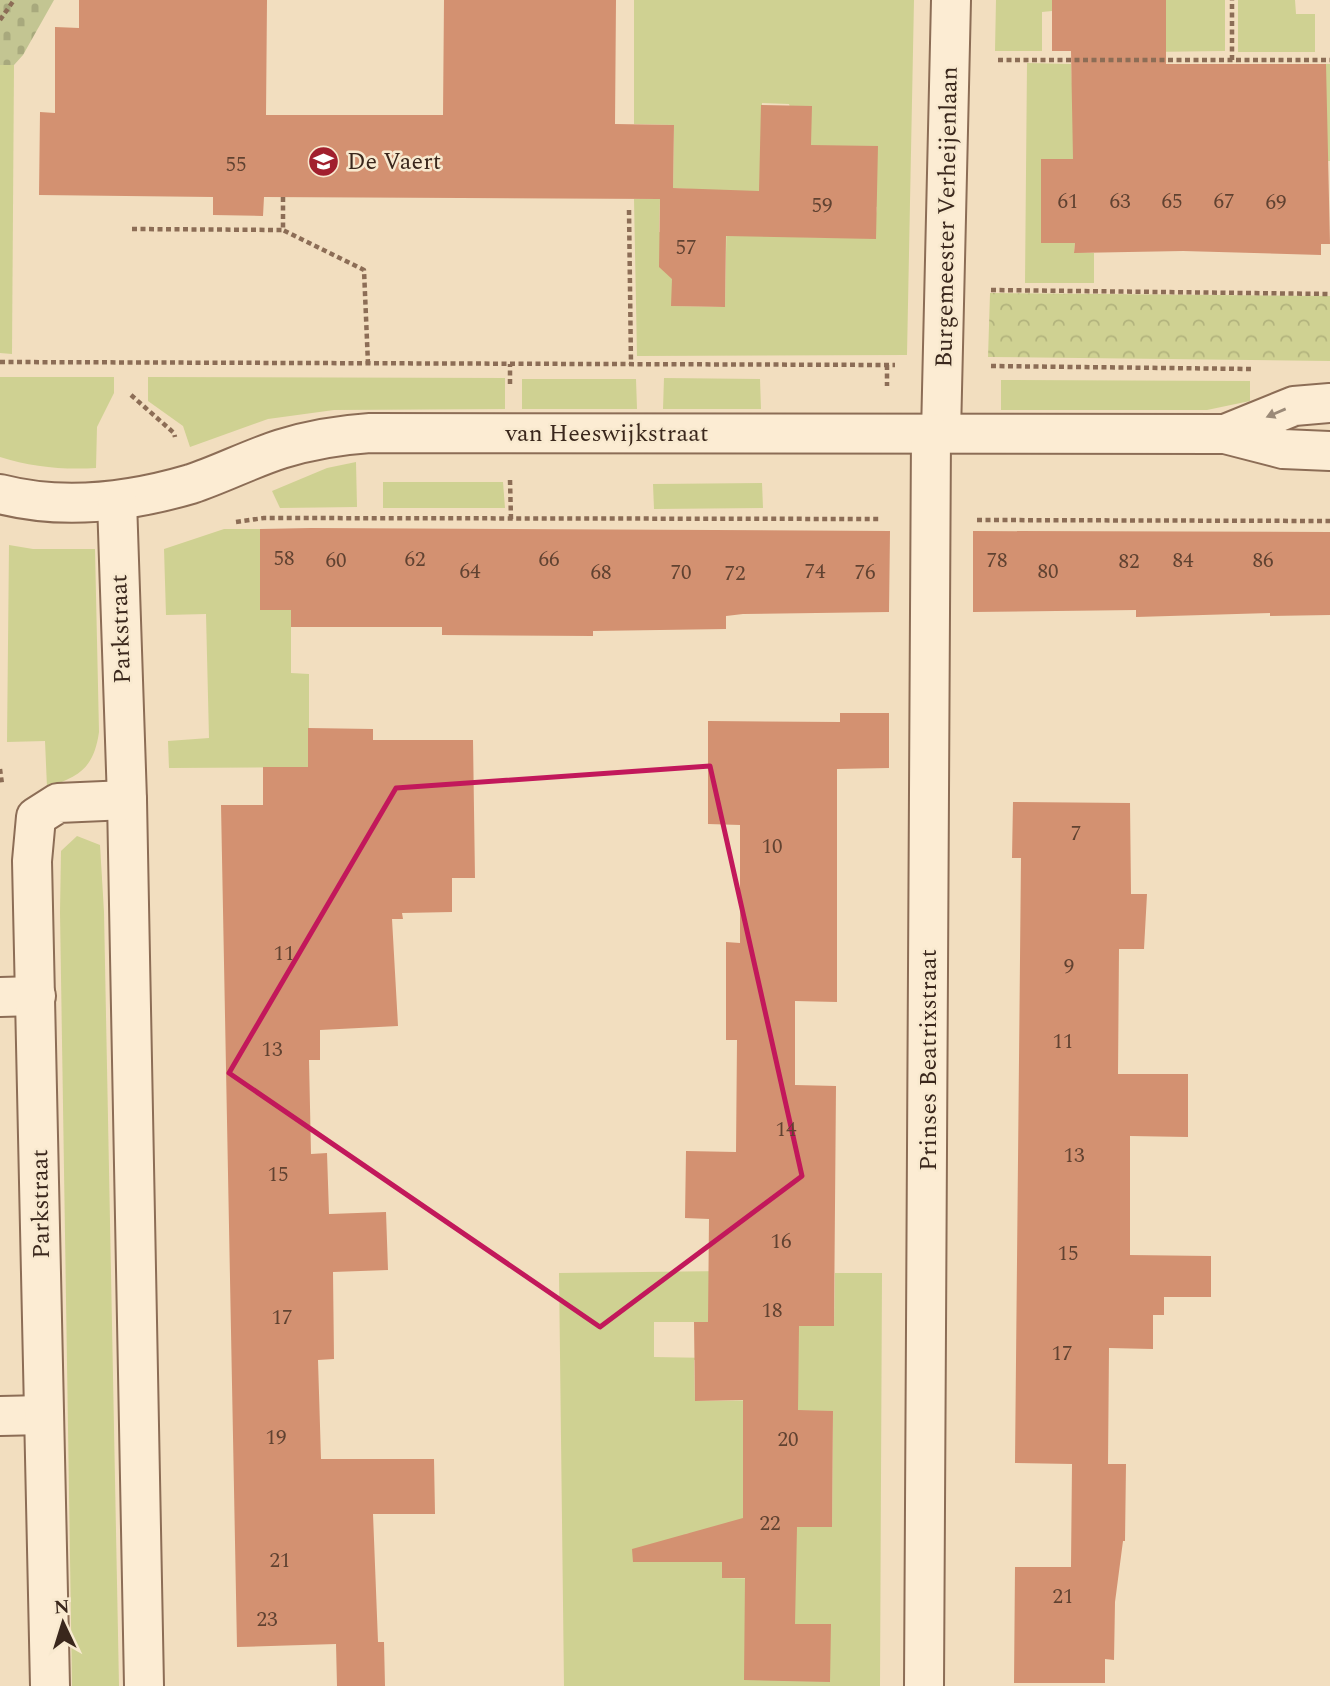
<svg xmlns="http://www.w3.org/2000/svg" width="1330" height="1686" viewBox="0 0 1330 1686" font-family="Spectral,serif">
  <style>
    .green { fill: #cfd192; fill-rule: evenodd }
    .forest { fill: url(#forest-crowns) }
    .cemetery { fill: url(#cemetery-stones) }
    .building { fill: #d39171 }
    .lines { fill: none; stroke-linecap: round; stroke-linejoin: round }
    .minor-casing { stroke: #8c6d56; stroke-width: 42 }
    .path { stroke: #8c6d56; stroke-width: 4.5; stroke-dasharray: 5 3.5; stroke-linecap: butt }
    .minor { stroke: #fcecd3; stroke-width: 38 }
    .oneway { fill: #9b8a78 }
    .marked { fill: none; stroke: #c2185b; stroke-width: 5; stroke-linejoin: round }
    .labels { text-anchor: middle; stroke-width: 5; stroke-linejoin: round; paint-order: stroke }
    .number-label { font-size: 21px; fill: #604231 }
    .poi-label { font-size: 24px; fill: #3a271c; stroke: #f8e9cf; text-anchor: start }
    .street-label { font-size: 24px; fill: #3a271c; stroke: #f8e9cf }
  </style>
  <defs>
    <pattern id="forest-crowns" width="20" height="18" patternUnits="userSpaceOnUse" patternTransform="scale(1.75)"><rect width="20" height="18" fill="#cfd192"/><path d="M2 6a3 3 0 1 1 6 0M12 15a3 3 0 1 1 6 0" fill="none" stroke="#b2b37d"/></pattern>
    <pattern id="cemetery-stones" width="16" height="16" patternUnits="userSpaceOnUse" patternTransform="scale(1.75)"><rect width="16" height="16" fill="#c3c592"/><path d="M2 7V4a2 2 0 0 1 4 0v3zM10 15v-3a2 2 0 0 1 4 0v3z" fill="#a8a97d"/></pattern>
  </defs>
  <rect width="100%" height="100%" fill="#f2debf"/>
  <g class="green">
    <path d="M634,0H914L907,355L637,356L634,199H660L659,232H672V306L725,307L727,201L690,200L691,189L673,188L674,125L634,124ZM762,103L789,104L810,173L877,207L872,238L797,237L760,184Z"/>
    <path d="M996,0H1052V11L1042,12V51H995Z"/>
    <path d="M1166,0H1225V51L1145,52Z"/>
    <path d="M1238,0H1295L1296,14H1315V52H1238Z"/>
    <path d="M1027,63L1071,64L1072,84L1146,64H1176V84L1326,85V64H1330V161L1198,160L1041,242L1075,243L1074,252L1094,253V283H1025Z"/>
    <path d="M0,65H14L12,354L0,353Z"/>
    <path d="M0,377H114V393L97,427L96,468C64,470 31,467 0,457Z"/>
    <path d="M148,377L505,378V409L334,410L268,419L190,447L183,426L148,401Z"/>
    <path d="M664,378L760,379L761,409H663Z"/>
    <path d="M522,379H636L637,409H522Z"/>
    <path d="M1001,380L1250,381V401L1207,410H1001Z"/>
    <path d="M356,462L357,507L280,508L272,491L327,468Z"/>
    <path d="M383,482H503L505,508H383Z"/>
    <path d="M762,483L763,508L654,509L653,484Z"/>
    <path d="M224,529H260V610H291V673L309,674V767L169,768L168,741L209,738L206,614L166,615L164,549Z"/>
    <path d="M9,545L33,549H95L99,732C94,767 80,777 47,787L45,741L7,742Z"/>
    <path d="M77,836L100,845L104,912L119,1686H72L60,912L61,851Z"/>
    <path d="M726,1271L708,1322H654V1357L712,1358L799,1326H834L835,1273H882L880,1686H564L559,1273ZM774,1358V1400L695,1401L694,1360ZM743,1410L833,1411L832,1527H773L772,1579L722,1578V1562H685V1534L770,1523Z"/>
  </g>
  <path class="forest" d="M990,293L1330,296V361L988,357Z"/>
  <path class="cemetery" d="M0,0H54L23,55L14,65H0Z"/>
  <g class="building">
    <path d="M79,0H267L266,115H443L444,0H616L615,124L674,125L673,188L759,191L761,105L812,106L811,145L878,146L876,239L726,236L725,307L671,306L672,279L659,267L660,199L264,197L263,216L213,215V197L39,195L40,112L55,113V27L79,28Z"/>
    <path d="M1052,0H1166V64H1326L1330,244H1321V255L1183,251L1074,253L1075,243H1041V159H1073L1071,51H1052Z"/>
    <path d="M311,528L890,531L889,612L743,614L726,616V629L593,631V636L442,635V627H291V610H260V529Z"/>
    <path d="M973,531L1330,532V615L1270,616V613L1136,617V610L973,612Z"/>
    <path d="M840,713H889V768L837,769V1002L795,1001V1085L836,1086L834,1326H799L798,1410L833,1411L832,1527H797L795,1624H831L830,1682L744,1680L745,1578H722V1562H633L632,1549L743,1518V1400L695,1401L694,1322H708L709,1219L685,1218L686,1151L736,1152L737,1040H726V942L740,943V825L708,824V721L840,722Z"/>
    <path d="M308,728L373,729V740H473L475,878H452V912L402,913L403,919H392L398,1026L320,1030V1060H309L311,1154L327,1153L329,1214L386,1212L388,1270L333,1272L334,1359L318,1360L321,1459H434L435,1514H373L378,1642H384L385,1686H337L336,1644L237,1647L221,805H263V767H308Z"/>
    <path d="M1013,802L1130,803L1131,894H1147L1144,949H1119L1118,1074H1188V1137L1130,1136V1255L1211,1256V1297H1164V1315H1153V1349L1109,1348L1108,1464H1126L1125,1541H1123L1115,1602L1114,1660L1105,1659V1683H1014L1015,1567H1071L1072,1464L1015,1463L1021,858H1012Z"/>
  </g>
  <g class="lines">
    <defs>
      <g id="minor">
        <path d="M941,434L951,0"/>
        <path d="M1225,434L1294,406L1330,403"/>
        <path d="M0,494C62,510 130,502 191,484C221,474 250,459 281,449C310,440 340,435 370,433L1225,434L1283,449L1330,451"/>
        <path d="M117,501L127,800L144,1686"/>
        <path d="M0,997L36,996"/>
        <path d="M0,1416L44,1415"/>
        <path d="M50,1686L32,861L36,817L58,803L127,800"/>
        <path d="M924,1686L931,434"/>
      </g>
    </defs>
    <use href="#minor" class="minor-casing"/>
    <g class="path">
      <path d="M0,20L14,0"/>
      <path d="M998,60H1330"/>
      <path d="M1232,60V0"/>
      <path d="M283,197V230L364,270L368,364"/>
      <path d="M629,210L631,365"/>
      <path d="M132,229L283,230"/>
      <path d="M991,290L1330,294"/>
      <path d="M0,362L895,365"/>
      <path d="M887,365V386"/>
      <path d="M991,366L1252,369"/>
      <path d="M510,384V364"/>
      <path d="M131,395L174,433L175,437"/>
      <path d="M510,480L511,519"/>
      <path d="M977,520L1330,521"/>
      <path d="M236,522L264,518L881,519"/>
      <path d="M0,769L2,784"/>
    </g>
    <use href="#minor" class="minor"/>
  </g>
  <defs><path id="oneway-solid" d="M-6-.8H1V-3.2L6.5 0L1 3.2V.8H-6Z" transform="scale(1.75)"/></defs>
  <use class="oneway" href="#oneway-solid" transform="translate(1276 413) rotate(157)"/>
  <path class="marked" d="M710,766L802,1176L600,1327L229,1073L396,788Z"/>
  <defs>
    <symbol id="school-disc" viewBox="-11 -11 22 22"><circle r="9.5" fill="#a1202e" stroke="#f8e9cf"/><path d="M0-5L7-2L0 1L-7-2ZM-4 1L0 2.5L4 1V4Q0 6-4 4Z" fill="#fff"/></symbol>
  </defs>
  <g fill-rule="evenodd">
    <use href="#school-disc" x="306" y="144" width="35" height="35"/>
  </g>
  <g class="labels">
    <g class="number-label">
      <text x="236" y="171">55</text>
      <text x="1068" y="208">61</text>
      <text x="1120" y="208">63</text>
      <text x="1172" y="208">65</text>
      <text x="1224" y="208">67</text>
      <text x="1276" y="209">69</text>
      <text x="822" y="212">59</text>
      <text x="686" y="254">57</text>
      <text x="284" y="565">58</text>
      <text x="415" y="566">62</text>
      <text x="549" y="566">66</text>
      <text x="336" y="567">60</text>
      <text x="997" y="567">78</text>
      <text x="1183" y="567">84</text>
      <text x="1263" y="567">86</text>
      <text x="1129" y="568">82</text>
      <text x="470" y="578">64</text>
      <text x="815" y="578">74</text>
      <text x="1048" y="578">80</text>
      <text x="601" y="579">68</text>
      <text x="681" y="579">70</text>
      <text x="865" y="579">76</text>
      <text x="735" y="580">72</text>
      <text x="1076" y="840">7</text>
      <text x="772" y="853">10</text>
      <text x="284" y="960">11</text>
      <text x="1069" y="973">9</text>
      <text x="1063" y="1048">11</text>
      <text x="272" y="1056">13</text>
      <text x="786" y="1136">14</text>
      <text x="1074" y="1162">13</text>
      <text x="278" y="1181">15</text>
      <text x="781" y="1248">16</text>
      <text x="1068" y="1260">15</text>
      <text x="772" y="1317">18</text>
      <text x="282" y="1324">17</text>
      <text x="1062" y="1360">17</text>
      <text x="276" y="1444">19</text>
      <text x="788" y="1446">20</text>
      <text x="770" y="1530">22</text>
      <text x="280" y="1567">21</text>
      <text x="1063" y="1603">21</text>
      <text x="267" y="1626">23</text>
    </g>
    <g class="poi-label">
      <text x="347" y="169">De Vaert</text>
    </g>
    <g class="street-label">
      <text transform="translate(946 217) rotate(-89)" y="8">Burgemeester Verheijenlaan</text>
      <text x="607" y="441">van Heeswijkstraat</text>
      <text transform="translate(120 629) rotate(-92)" y="8">Parkstraat</text>
      <text transform="translate(928 1060) rotate(-90)" y="8">Prinses Beatrixstraat</text>
      <text transform="translate(40 1204) rotate(-91)" y="8">Parkstraat</text>
    </g>
  </g>
  <g transform="translate(63 1623) rotate(356)" stroke="#f8e9cf" stroke-width="5" paint-order="stroke">
  <path d="M0-5L12 26L0 18L-12 26Z" fill="#3a271c"/>
  <text y="-10" font-size="19" font-weight="bold" text-anchor="middle" fill="#3a271c">N</text>
  </g>
</svg>
